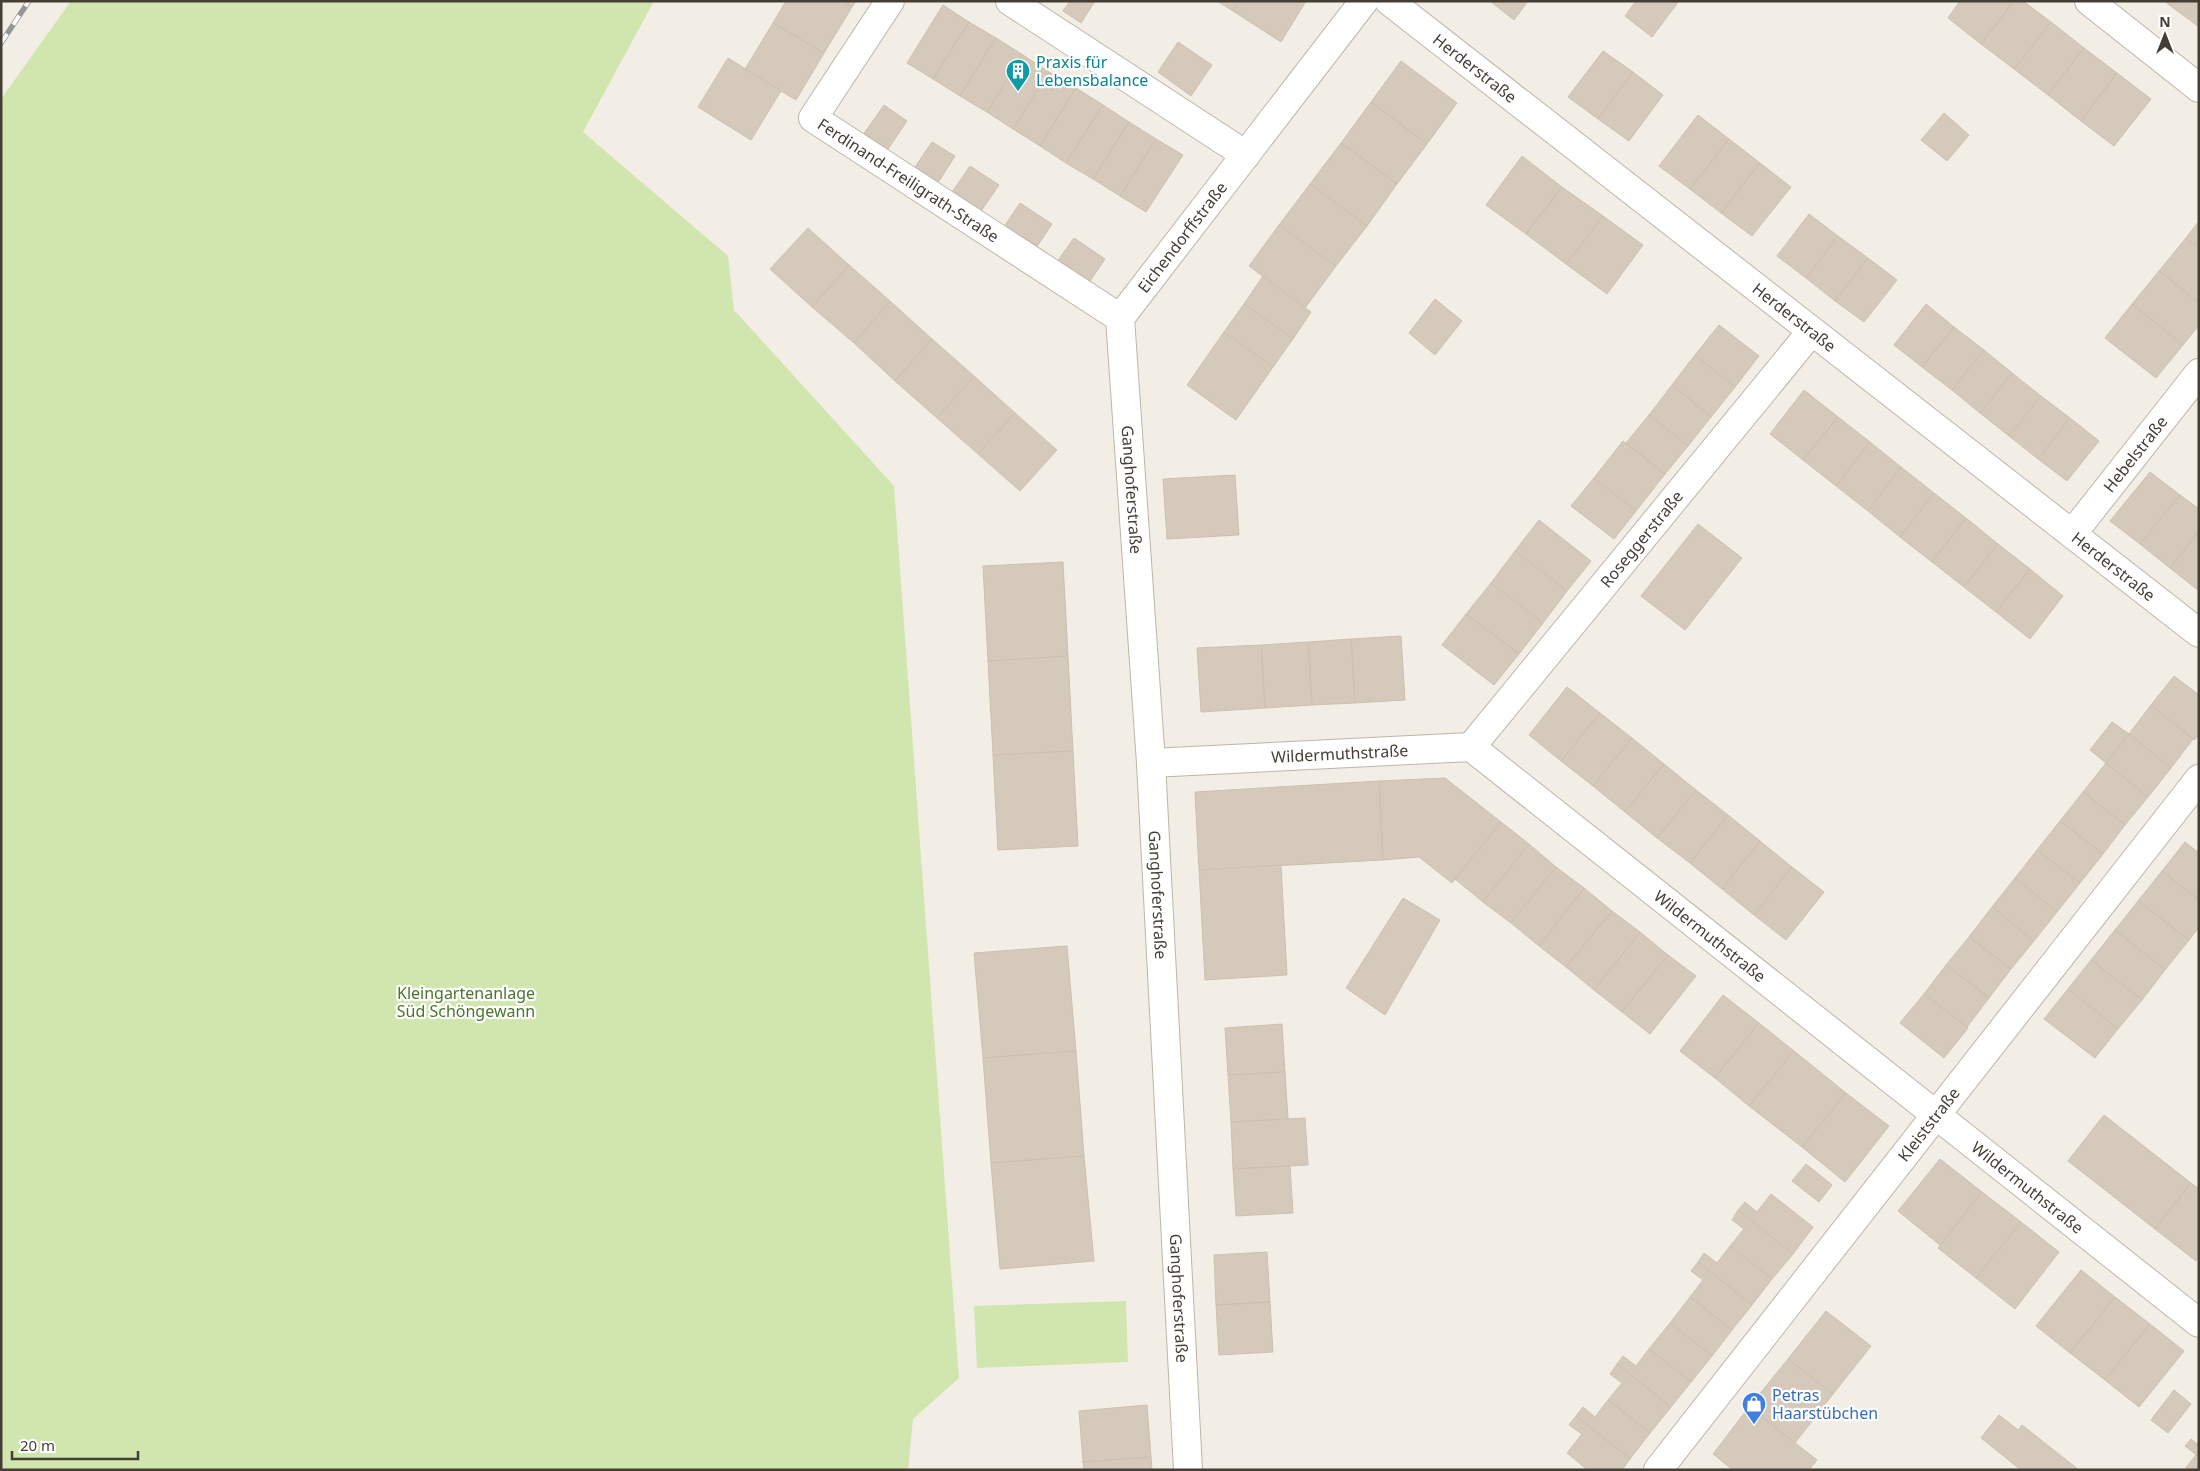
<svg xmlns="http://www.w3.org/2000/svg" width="2200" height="1471" viewBox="0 0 2200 1471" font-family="'Noto Sans',sans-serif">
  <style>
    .green { fill: #d0e6ae }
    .building { fill: #d4c9bb; stroke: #cec0ae }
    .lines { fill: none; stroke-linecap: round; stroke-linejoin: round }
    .minor-casing { stroke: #beb5a8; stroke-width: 30 }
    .minor { stroke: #fff; stroke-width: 28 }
    .rail-casing { stroke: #959595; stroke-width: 5.5 }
    .rail { stroke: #fff; stroke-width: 4; stroke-dasharray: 11; stroke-linecap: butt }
    .labels { text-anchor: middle; stroke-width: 4.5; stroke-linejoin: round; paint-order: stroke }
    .culture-label { font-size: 16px; fill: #0d838f; stroke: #fff; text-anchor: start }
    .street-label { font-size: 16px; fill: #453e35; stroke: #fff }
    .park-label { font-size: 16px; fill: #4a7529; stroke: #fff }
    .shop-label { font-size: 16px; fill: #366cbe; stroke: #fff; text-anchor: start }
  </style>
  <rect width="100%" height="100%" fill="#f2eee5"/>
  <g class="green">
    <path d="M71,1H654L583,132L728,256L734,310L894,486L959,1378L913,1419L908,1470H1V99Z"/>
    <path d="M1126,1301L1128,1362L977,1368L974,1306Z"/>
  </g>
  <g class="building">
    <path d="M786,1H842L852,7L824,53L773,23Z"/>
    <path d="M842,1H856L852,7Z"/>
    <path d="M1070,1H1095L1081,23L1063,11Z"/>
    <path d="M1217,1H1239L1233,11Z"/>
    <path d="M1239,1H1306L1281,42L1233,11Z"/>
    <path d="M1490,1H1528L1514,20Z"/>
    <path d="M1636,1H1679L1652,37L1625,16Z"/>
    <path d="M1960,1H2014L1981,44L1948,18Z"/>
    <path d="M2014,1H2023L2051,22L2014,69L1981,44Z"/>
    <path d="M2164,1H2199V27Z"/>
    <path d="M943,5L969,22L933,79L907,63Z"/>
    <path d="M969,22L996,38L960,96L933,79Z"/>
    <path d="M2051,22L2084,48L2048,95L2014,69Z"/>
    <path d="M773,23L824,53L796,100L745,69Z"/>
    <path d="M996,38L1023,55L987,112L960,96Z"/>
    <path d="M1178,42L1212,65L1191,96L1158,72Z"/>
    <path d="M2084,48L2117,73L2081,121L2048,95Z"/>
    <path d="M1603,51L1633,72L1598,119L1568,97Z"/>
    <path d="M1023,55L1049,72L1013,129L987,112Z"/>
    <path d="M728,58L781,91L751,140L698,107Z"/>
    <path d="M1401,61L1457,103L1427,144L1371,102Z"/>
    <path d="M1049,72L1076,88L1040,146L1013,129Z"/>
    <path d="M1633,72L1663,95L1629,141L1598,119Z"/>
    <path d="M2117,73L2151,99L2114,146L2081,121Z"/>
    <path d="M1076,88L1103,105L1066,163L1040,146Z"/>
    <path d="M1371,102L1427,144L1397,184L1341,143Z"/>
    <path d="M884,105L907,121L886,152L863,135Z"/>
    <path d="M1103,105L1129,122L1093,179L1066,163Z"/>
    <path d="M1944,113L1969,135L1947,161L1921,140Z"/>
    <path d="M1698,115L1729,139L1690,189L1659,166Z"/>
    <path d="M1129,122L1156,139L1120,196L1093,179Z"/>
    <path d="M1156,139L1183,155L1146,212L1120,196Z"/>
    <path d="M1729,139L1760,163L1721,213L1690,189Z"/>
    <path d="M932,142L955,156L934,189L911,173Z"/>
    <path d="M1341,143L1397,184L1367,226L1310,184Z"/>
    <path d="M1522,156L1562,187L1526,234L1486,205Z"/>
    <path d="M1760,163L1791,187L1752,236L1721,213Z"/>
    <path d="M970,166L999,185L977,217L948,198Z"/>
    <path d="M1310,184L1367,226L1336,266L1279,225Z"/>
    <path d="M1562,187L1603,216L1566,264L1526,234Z"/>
    <path d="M1020,203L1052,224L1032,254L1000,233Z"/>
    <path d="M1809,214L1838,236L1806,278L1777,256Z"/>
    <path d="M1603,216L1643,245L1607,294L1566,264Z"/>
    <path d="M2199,221V248L2186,238Z"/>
    <path d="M1279,225L1336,266L1305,308L1249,266Z"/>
    <path d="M808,228L849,265L812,307L770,269Z"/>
    <path d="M1838,236L1868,258L1835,301L1806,278Z"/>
    <path d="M1074,238L1105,259L1086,287L1054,266Z"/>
    <path d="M2186,238L2199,248V303L2159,271Z"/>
    <path d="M1868,258L1897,280L1864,322L1835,301Z"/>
    <path d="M849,265L890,301L854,343L812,307Z"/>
    <path d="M2159,271L2199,303V325L2183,345L2132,304Z"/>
    <path d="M1263,276L1311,312L1293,339L1244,304Z"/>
    <path d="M1435,299L1462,321L1435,355L1409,333Z"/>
    <path d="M890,301L932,339L895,381L854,343Z"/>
    <path d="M1244,304L1293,339L1273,367L1224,332Z"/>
    <path d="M1926,304L1954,327L1922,367L1894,345Z"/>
    <path d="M2132,304L2183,345L2156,378L2105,338Z"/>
    <path d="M1719,325L1759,356L1735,387L1695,355Z"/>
    <path d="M1954,327L1984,350L1952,390L1922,367Z"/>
    <path d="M1224,332L1273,367L1236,420L1187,385Z"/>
    <path d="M932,339L974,376L937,418L895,381Z"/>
    <path d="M1984,350L2012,373L1980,413L1952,390Z"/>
    <path d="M1695,355L1735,387L1711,417L1672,385Z"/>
    <path d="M2012,373L2041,396L2009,436L1980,413Z"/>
    <path d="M974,376L1015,413L978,454L937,418Z"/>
    <path d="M1672,385L1711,417L1688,446L1649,415Z"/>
    <path d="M1804,390L1838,417L1803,460L1770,434Z"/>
    <path d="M2041,396L2070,418L2038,459L2009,436Z"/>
    <path d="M1015,413L1057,450L1020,491L978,454Z"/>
    <path d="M1649,415L1688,446L1665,474L1626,443Z"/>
    <path d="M1838,417L1870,442L1836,486L1803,460Z"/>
    <path d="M2070,418L2099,441L2067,481L2038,459Z"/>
    <path d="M1623,441L1665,474L1636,511L1594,478Z"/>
    <path d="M1870,442L1901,467L1868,511L1836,486Z"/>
    <path d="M1901,467L1934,493L1900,537L1868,511Z"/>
    <path d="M2150,472L2180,495L2140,544L2110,521Z"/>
    <path d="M1235,475L1239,535L1167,539L1163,479Z"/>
    <path d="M1594,478L1636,511L1614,539L1571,506Z"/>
    <path d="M1934,493L1966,518L1932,562L1900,537Z"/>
    <path d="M2180,495L2199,509V531L2170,568L2140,544Z"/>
    <path d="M1966,518L1998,544L1964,587L1932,562Z"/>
    <path d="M1539,520L1591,561L1567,591L1515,551Z"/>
    <path d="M1698,524L1742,558L1685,630L1641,596Z"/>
    <path d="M2199,531V591L2170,568Z"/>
    <path d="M1998,544L2030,569L1996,612L1964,587Z"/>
    <path d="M1515,551L1567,591L1543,623L1491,583Z"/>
    <path d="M1063,562L1068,656L988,661L983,566Z"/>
    <path d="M2030,569L2063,596L2030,639L1996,612Z"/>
    <path d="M1491,583L1543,623L1519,654L1466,614Z"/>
    <path d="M1466,614L1519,654L1494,685L1442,645Z"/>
    <path d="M1401,636L1405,700L1355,703L1351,639Z"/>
    <path d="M1351,639L1355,703L1312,705L1308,642Z"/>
    <path d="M1308,642L1312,705L1265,708L1261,645Z"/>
    <path d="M1261,645L1265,708L1201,712L1197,648Z"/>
    <path d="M1068,656L1073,751L993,755L988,661Z"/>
    <path d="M2174,676L2199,695V735L2194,740L2151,705Z"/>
    <path d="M1567,687L1600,713L1561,761L1529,735Z"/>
    <path d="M2151,705L2193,739L2171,768L2129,734Z"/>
    <path d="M1600,713L1632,738L1593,786L1561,761Z"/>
    <path d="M2112,722L2129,734L2106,763L2090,750Z"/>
    <path d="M2129,734L2171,768L2148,797L2106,763Z"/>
    <path d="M1632,738L1664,764L1625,812L1593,786Z"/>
    <path d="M1073,751L1078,846L998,850L993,755Z"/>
    <path d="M2106,763L2148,797L2125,825L2083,792Z"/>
    <path d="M1664,764L1696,790L1657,838L1625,812Z"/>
    <path d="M1445,778L1501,822L1452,883L1419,857L1383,860L1379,781Z"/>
    <path d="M1379,781L1383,860L1199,870L1195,792Z"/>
    <path d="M1696,790L1728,815L1690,863L1657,838Z"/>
    <path d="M2083,792L2125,825L2103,854L2060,821Z"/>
    <path d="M1728,815L1760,841L1722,889L1690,863Z"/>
    <path d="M2060,821L2103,854L2080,883L2037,850Z"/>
    <path d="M1501,822L1529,844L1483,902L1455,879Z"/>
    <path d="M1760,841L1792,867L1754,915L1722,889Z"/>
    <path d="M2185,842L2199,853V900L2162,871Z"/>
    <path d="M1529,844L1556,867L1511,923L1483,902Z"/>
    <path d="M2037,850L2080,883L2057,912L2015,878Z"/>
    <path d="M1281,865L1287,975L1205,980L1199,870Z"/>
    <path d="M1556,867L1584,888L1539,946L1511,923Z"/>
    <path d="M1792,867L1824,892L1786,940L1754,915Z"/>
    <path d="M2162,871L2199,900V927L2189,940L2138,901Z"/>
    <path d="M2015,878L2057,912L2034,941L1992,907Z"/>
    <path d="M1584,888L1612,911L1566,967L1539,946Z"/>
    <path d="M1403,898L1440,920L1385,1015L1346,988Z"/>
    <path d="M2138,901L2189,940L2165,970L2115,930Z"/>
    <path d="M1992,907L2034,941L2011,969L1969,937Z"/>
    <path d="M1612,911L1640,932L1594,990L1566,967Z"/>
    <path d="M2115,930L2165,970L2142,1000L2091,960Z"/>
    <path d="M1640,932L1668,955L1622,1012L1594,990Z"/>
    <path d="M1969,937L2011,969L1989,998L1946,965Z"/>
    <path d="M1067,946L1076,1051L983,1058L974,953Z"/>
    <path d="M1668,955L1696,976L1650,1034L1622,1012Z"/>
    <path d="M2091,960L2142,1000L2118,1029L2068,989Z"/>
    <path d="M1946,965L1989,998L1967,1027L1924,994Z"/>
    <path d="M2068,989L2118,1029L2095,1058L2044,1019Z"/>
    <path d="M1924,994L1968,1028L1944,1058L1900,1023Z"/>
    <path d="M1723,995L1759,1023L1715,1078L1680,1051Z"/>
    <path d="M1759,1023L1794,1051L1749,1106L1715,1078Z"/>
    <path d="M1282,1024L1285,1072L1228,1075L1225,1028Z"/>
    <path d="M1076,1051L1084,1156L991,1163L983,1058Z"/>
    <path d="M1794,1051L1846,1093L1802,1147L1749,1106Z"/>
    <path d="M1285,1072L1288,1119L1231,1122L1228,1075Z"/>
    <path d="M1846,1093L1889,1126L1845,1182L1802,1147Z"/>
    <path d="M2104,1115L2191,1183L2155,1229L2068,1161Z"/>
    <path d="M1305,1118L1308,1165L1233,1169L1231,1122Z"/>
    <path d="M1084,1156L1094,1261L1000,1269L991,1163Z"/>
    <path d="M1940,1159L1982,1192L1940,1245L1898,1211Z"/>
    <path d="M1806,1164L1832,1185L1819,1202L1792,1181Z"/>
    <path d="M1290,1166L1293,1213L1236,1216L1233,1169Z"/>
    <path d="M2191,1183L2199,1189V1257L2196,1261L2155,1229Z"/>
    <path d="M1982,1192L2021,1222L1976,1278L1938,1248Z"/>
    <path d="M1771,1194L1813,1227L1793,1254L1738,1210L1745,1202L1757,1212Z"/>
    <path d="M1738,1210L1793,1254L1772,1279L1730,1246L1744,1229L1732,1220Z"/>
    <path d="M2021,1222L2059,1252L2015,1309L1976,1278Z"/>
    <path d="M1730,1246L1772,1279L1752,1305L1698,1262L1704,1253L1717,1263Z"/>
    <path d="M1267,1252L1270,1302L1216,1305L1214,1255Z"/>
    <path d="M1698,1262L1752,1305L1732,1330L1690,1297L1703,1280L1691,1271Z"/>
    <path d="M2081,1270L2115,1297L2070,1353L2036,1326Z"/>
    <path d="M1690,1297L1732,1330L1712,1356L1670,1323Z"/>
    <path d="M2115,1297L2150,1324L2105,1380L2070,1353Z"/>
    <path d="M1270,1302L1273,1352L1219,1355L1216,1305Z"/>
    <path d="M1826,1311L1871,1346L1833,1394L1788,1359Z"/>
    <path d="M1670,1323L1712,1356L1691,1382L1649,1349Z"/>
    <path d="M2150,1324L2184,1351L2139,1407L2105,1380Z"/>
    <path d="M1649,1349L1691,1382L1671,1407L1617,1364L1623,1356L1636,1366Z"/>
    <path d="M1788,1359L1833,1394L1795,1443L1749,1407Z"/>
    <path d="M1617,1364L1671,1407L1650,1433L1608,1400L1622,1383L1610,1374Z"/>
    <path d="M2174,1390L2191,1404L2168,1433L2151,1420Z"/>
    <path d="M1608,1400L1650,1433L1630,1459L1576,1416L1583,1407L1595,1417Z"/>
    <path d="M1147,1405L1151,1457L1083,1462L1079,1411Z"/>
    <path d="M1749,1407L1817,1460L1809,1470H1733L1713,1454Z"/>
    <path d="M1999,1415L2018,1430L2022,1425L2079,1470H2021L1981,1438Z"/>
    <path d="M1576,1416L1630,1459L1622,1470H1588L1567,1453L1582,1434L1569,1425Z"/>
    <path d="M2191,1439L2197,1444L2199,1441V1457L2185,1446Z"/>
    <path d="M2196,1455L2199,1457V1470H2184Z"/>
    <path d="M1151,1457L1152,1470H1084L1083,1462Z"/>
  </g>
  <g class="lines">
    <defs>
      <g id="minor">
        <path id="s1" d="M890,1L813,118L1120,318"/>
        <path d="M1010,1L1246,155"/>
        <path id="s2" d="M1389,1L2199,633"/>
        <path d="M2089,1L2199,88"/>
        <path id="s3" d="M1120,318L1151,763L1188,1470"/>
        <path id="s4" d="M1120,318L1364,1"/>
        <path id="s5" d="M2072,534L2199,373"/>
        <path id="s6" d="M1471,747L1811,332"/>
        <path id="s7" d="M1151,763L1471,747L2199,1323"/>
        <path id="s8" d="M1658,1470L2199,779"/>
      </g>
    </defs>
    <use href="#minor" class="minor-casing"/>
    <use href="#minor" class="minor"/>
    <defs>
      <path id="rail" d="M1,43L29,1"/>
    </defs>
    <use href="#rail" class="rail-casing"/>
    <use href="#rail" class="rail"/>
  </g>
  <defs>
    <symbol id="building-pin" viewBox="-11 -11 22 30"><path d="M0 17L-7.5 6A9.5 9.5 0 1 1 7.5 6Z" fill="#0f9aa8" stroke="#fff"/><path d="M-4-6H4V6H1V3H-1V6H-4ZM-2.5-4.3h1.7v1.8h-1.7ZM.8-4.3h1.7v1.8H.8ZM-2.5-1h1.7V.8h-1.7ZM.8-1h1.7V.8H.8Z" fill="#fff"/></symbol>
    <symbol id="shop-pin" viewBox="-11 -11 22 30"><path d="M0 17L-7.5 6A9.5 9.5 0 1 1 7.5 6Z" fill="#3f7fe0" stroke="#fff"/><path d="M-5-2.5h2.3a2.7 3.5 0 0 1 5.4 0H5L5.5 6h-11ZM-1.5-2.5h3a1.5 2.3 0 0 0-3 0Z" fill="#fff"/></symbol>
  </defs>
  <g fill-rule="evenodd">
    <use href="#building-pin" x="1004" y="57" width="28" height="38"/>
    <use href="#shop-pin" x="1740" y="1390" width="28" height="38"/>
  </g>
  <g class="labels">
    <g class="culture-label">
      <text x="1036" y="68">Praxis für<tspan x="1036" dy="18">Lebensbalance</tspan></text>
    </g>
    <g class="street-label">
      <text dy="6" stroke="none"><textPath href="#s2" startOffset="109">Herderstraße</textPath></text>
      <text dy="6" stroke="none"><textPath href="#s1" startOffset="254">Ferdinand-Freiligrath-Straße</textPath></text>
      <text dy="6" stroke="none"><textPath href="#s4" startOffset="102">Eichendorffstraße</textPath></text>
      <text dy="6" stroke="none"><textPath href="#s2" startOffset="514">Herderstraße</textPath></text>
      <text dy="6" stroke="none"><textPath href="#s5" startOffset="102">Hebelstraße</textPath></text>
      <text dy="6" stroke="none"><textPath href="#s3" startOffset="172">Ganghoferstraße</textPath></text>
      <text dy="6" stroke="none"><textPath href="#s6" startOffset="269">Roseggerstraße</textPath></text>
      <text dy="6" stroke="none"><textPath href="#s2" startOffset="919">Herderstraße</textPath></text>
      <text dy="6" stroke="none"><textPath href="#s7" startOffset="189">Wildermuthstraße</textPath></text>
      <text dy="6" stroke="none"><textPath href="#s3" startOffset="578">Ganghoferstraße</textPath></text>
      <text dy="6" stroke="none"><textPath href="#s7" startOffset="625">Wildermuthstraße</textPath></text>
      <text dy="6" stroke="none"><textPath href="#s8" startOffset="439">Kleiststraße</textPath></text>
      <text dy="6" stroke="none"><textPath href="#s7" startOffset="1030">Wildermuthstraße</textPath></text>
      <text dy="6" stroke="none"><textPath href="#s3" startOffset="982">Ganghoferstraße</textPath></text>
    </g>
    <g class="park-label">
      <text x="466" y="999">Kleingartenanlage<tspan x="466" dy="18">Süd Schöngewann</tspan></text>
    </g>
    <g class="shop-label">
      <text x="1772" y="1401">Petras<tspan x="1772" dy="18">Haarstübchen</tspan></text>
    </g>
  </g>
  <rect width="2200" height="1471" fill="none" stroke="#453e35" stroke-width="5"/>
  <g transform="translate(2165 35)" stroke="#ffffff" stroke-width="4" paint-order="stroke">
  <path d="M0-4L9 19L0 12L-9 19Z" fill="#453e35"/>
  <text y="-8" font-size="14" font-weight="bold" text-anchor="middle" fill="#453e35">N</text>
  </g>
  <path d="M12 1451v8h126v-8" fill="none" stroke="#453e35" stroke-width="2.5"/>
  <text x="20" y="1451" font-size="15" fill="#453e35" stroke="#ffffff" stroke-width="4" paint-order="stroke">20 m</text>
</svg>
